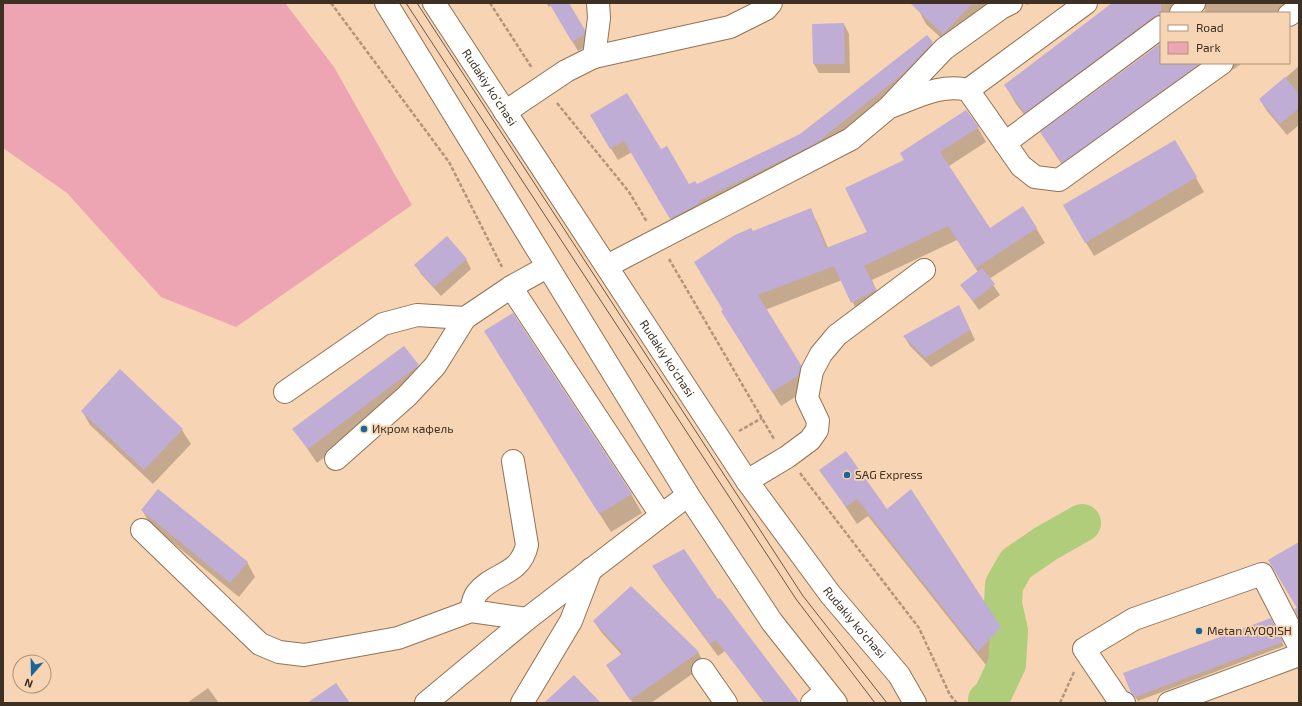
<svg xmlns="http://www.w3.org/2000/svg" width="1302" height="706" viewBox="0 0 1302 706" font-family="'Exo 2',sans-serif">
  <style>
    .green { fill: #eda5b4 }
    .shadow { fill: #0003 }
    .lines { fill: none; stroke-linecap: round; stroke-linejoin: round }
    .river { stroke: #afcd7b; stroke-width: 38 }
    .building { fill: #bfadd5 }
    .minor-casing { stroke: #927355; stroke-width: 24 }
    .major-casing { stroke: #927355; stroke-width: 24 }
    .path { stroke: #b0957c; stroke-width: 2.5; stroke-dasharray: 4 2; stroke-linecap: butt }
    .minor { stroke: #fff; stroke-width: 22 }
    .major { stroke: #fff; stroke-width: 22 }
    .tram { stroke: #6b5947; stroke-width: 1 }
    .poi-dot { fill: #1c6498; stroke: #f7d4b3; stroke-width: 1.5 }
    .labels { text-anchor: middle; stroke-width: 3.5; stroke-linejoin: round; paint-order: stroke }
    .street-label { font-size: 12px; fill: #3e3124; stroke: #f7d4b3 }
    .poi-label { font-size: 12px; fill: #3e3124; stroke: #f7d4b3; text-anchor: start }
  </style>
  <rect width="100%" height="100%" fill="#f7d4b3"/>
  <path class="green" d="M3,3H285L334,67L412,205L236,327L161,297L67,193L3,148Z"/>
  <g class="shadow">
    <path d="M546,3H568L590,41L589,45L578,51L551,5L549,7Z"/>
    <path d="M924,3H992L952,48L926,24L918,9Z"/>
    <path d="M1025,3H1033L1027,5Z"/>
    <path d="M1114,3H1299L1289,28V13H1203L1206,9H1203L1195,13H1161V38L1036,130L1016,104L1005,85Z"/>
    <path d="M844,24L849,34L850,73H819L814,64Z"/>
    <path d="M927,36L939,55L821,155L678,230L632,152L618,160L591,116L661,150L689,186L697,185L800,135Z"/>
    <path d="M1161,44V63H1242L1234,69L1225,71L1073,181L1041,133Z"/>
    <path d="M1299,66V125L1287,135L1267,111L1260,100Z"/>
    <path d="M978,128L986,142L949,166L990,229L1036,228L1045,243L989,279L1000,295L979,310L961,285L978,272L957,240L872,280L883,305L860,317L842,280L765,310L809,380L806,390L781,406L722,312L724,310L753,232L810,209L818,224L828,248L868,233L847,189Z"/>
    <path d="M1175,141L1204,192L1094,256L1064,206Z"/>
    <path d="M466,259L471,269L441,296L421,274L416,265Z"/>
    <path d="M959,306L975,340L931,367L910,346L904,336Z"/>
    <path d="M496,350L631,494L642,513L611,532Z"/>
    <path d="M418,366L426,380L317,463L294,429Z"/>
    <path d="M82,411L182,430L191,444L153,484L90,425Z"/>
    <path d="M821,470L887,510L1000,628L1010,646L989,669L868,516L857,524Z"/>
    <path d="M142,510L247,562L255,577L239,597L151,525Z"/>
    <path d="M654,566L717,601L799,703H764L725,651L718,656L661,579Z"/>
    <path d="M594,621L698,652L705,665L651,703H633L607,665L622,655L602,633Z"/>
    <path d="M1273,624L1284,646L1138,701L1132,693Z"/>
    <path d="M208,688L219,703H187Z"/>
  </g>
  <g class="lines">
    <path class="river" d="M987,700L992,696L1007,664L1009,631L1003,604L1004,585L1016,564L1045,544L1082,523"/>
  </g>
  <g class="building">
    <path d="M549,3H569L585,30L584,35L572,42Z"/>
    <path d="M910,3H973L943,34Z"/>
    <path d="M1112,3H1161V15L1154,17L1025,113L1004,85Z"/>
    <path d="M844,23L845,64H813L812,24Z"/>
    <path d="M927,35L933,42L904,73L815,144L699,201L700,203L670,219L624,141L610,149L590,115L627,93L661,149L667,146L689,184L695,181L697,184L800,134Z"/>
    <path d="M1161,43V63H1201L1062,163L1040,132Z"/>
    <path d="M1285,77L1299,94V108L1280,124L1259,99Z"/>
    <path d="M966,110L979,127L940,152L990,228L1023,206L1037,228L976,268L948,226L864,266L876,290L851,303L834,266L758,295L801,365L798,376L772,392L721,311L723,310L694,262L733,236L751,228L753,231L811,208L826,248L867,232L845,188L904,160L900,153Z"/>
    <path d="M1175,140L1197,177L1085,243L1063,205Z"/>
    <path d="M447,236L467,259L434,287L414,265Z"/>
    <path d="M982,268L995,284L973,301L960,285Z"/>
    <path d="M959,305L970,330L925,358L903,336Z"/>
    <path d="M513,313L632,494L599,514L484,331Z"/>
    <path d="M404,346L419,365L308,449L292,429Z"/>
    <path d="M120,369L183,429L144,470L81,411Z"/>
    <path d="M846,451L887,509L911,489L1001,627L978,652L857,499L846,507L819,470Z"/>
    <path d="M158,489L248,562L230,583L141,510Z"/>
    <path d="M1299,542V619L1294,609L1297,608L1268,560Z"/>
    <path d="M684,549L718,599L720,598L800,703H765L716,640L710,644L652,566Z"/>
    <path d="M631,586L699,652L630,700L606,665L623,653L593,621Z"/>
    <path d="M1271,618L1283,642L1135,697L1131,693L1123,673Z"/>
    <path d="M574,675L601,703H544Z"/>
    <path d="M336,683L350,703H307Z"/>
  </g>
  <g class="lines">
    <defs>
      <g id="minor">
        <path d="M1181,13L1194,3"/>
        <path d="M1289,15L1299,8"/>
        <path d="M594,57L599,18L598,3"/>
        <path d="M968,90L1086,3"/>
        <path d="M893,106C917,97 942,83 968,90L1021,166L1035,177L1059,180L1222,63"/>
        <path d="M505,112L566,71L594,57L730,27L766,9L771,3"/>
        <path d="M1005,143L1161,27"/>
        <path d="M607,266L851,139L888,108L944,49L1001,8L1011,3"/>
        <path d="M511,287L661,515"/>
        <path d="M285,392L383,324L417,315L465,318"/>
        <path d="M336,459L407,396L435,366L465,318L511,287L547,267"/>
        <path d="M747,481L787,457L810,440L817,430L818,421L807,398L812,371L821,354L837,335L924,270"/>
        <path d="M142,530L260,644L279,652L304,655L398,638L471,611L527,619"/>
        <path d="M471,611C472,605 473,598 477,593C494,572 520,576 527,545L513,461"/>
        <path d="M703,670L726,703"/>
        <path d="M426,703L527,619L688,495"/>
        <path d="M522,703L571,621L591,569"/>
        <path d="M812,703L826,691"/>
        <path d="M1124,703L1120,702L1084,649L1134,619L1262,574L1299,646"/>
        <path d="M1169,703L1299,655"/>
      </g>
      <g id="major">
        <path d="M386,3L688,495L772,622L836,703"/>
        <path id="s1" d="M434,3L747,481L830,594L899,675L915,703"/>
      </g>
    </defs>
    <use href="#minor" class="minor-casing"/>
    <use href="#major" class="major-casing"/>
    <g class="path">
      <path d="M331,3L449,162L502,267"/>
      <path d="M490,3L532,68"/>
      <path d="M557,103L629,192L647,222"/>
      <path d="M669,259L774,439"/>
      <path d="M739,431L762,418"/>
      <path d="M800,473L919,628L950,695L957,703"/>
      <path d="M1060,703L1074,672"/>
    </g>
    <use href="#minor" class="minor"/>
    <use href="#major" class="major"/>
    <g class="tram">
      <path d="M406,3L796,599L875,703"/>
      <path d="M417,3L803,596L887,703"/>
    </g>
  </g>
  <g class="poi-dot">
    <circle cx="364" cy="429" r="4"/>
    <circle cx="847" cy="475" r="4"/>
    <circle cx="1199" cy="631" r="4"/>
  </g>
  <g class="labels">
    <g class="street-label">
      <text dy="4" stroke="none"><textPath href="#s1" startOffset="101">Rudakiy ko'chasi</textPath></text>
      <text dy="4" stroke="none"><textPath href="#s1" startOffset="425">Rudakiy ko'chasi</textPath></text>
      <text dy="4" stroke="none"><textPath href="#s1" startOffset="749">Rudakiy ko'chasi</textPath></text>
    </g>
    <g class="poi-label">
      <text x="372" y="433">Икром кафель</text>
      <text x="855" y="479">SAG Express</text>
      <text x="1207" y="635">Metan AYOQISH</text>
    </g>
  </g>
  <rect width="1302" height="706" fill="none" stroke="#3e3124" stroke-width="8"/>
  <rect x="1160" y="12" width="130" height="52" fill="#f7d4b3" stroke="#ad937a"/>
  <rect x="1168" y="25" width="20" height="6" fill="#ffffff" stroke="#ad937a"/>
  <text x="1196" y="32" font-size="12" fill="#3e3124">Road</text>
  <rect x="1168" y="42" width="20" height="12" fill="#eda5b4" stroke="#ad937a"/>
  <text x="1196" y="52" font-size="12" fill="#3e3124">Park</text>
  <g transform="translate(32 674) rotate(200)"><circle r="19" fill="#f7d4b3" stroke="#ad937a"/>
  <path d="M0-3L7 15L0 10L-7 15Z" fill="#1c6498"/>
  <text y="-6" font-size="11" font-weight="bold" text-anchor="middle" fill="#3e3124">N</text>
  </g>
</svg>
